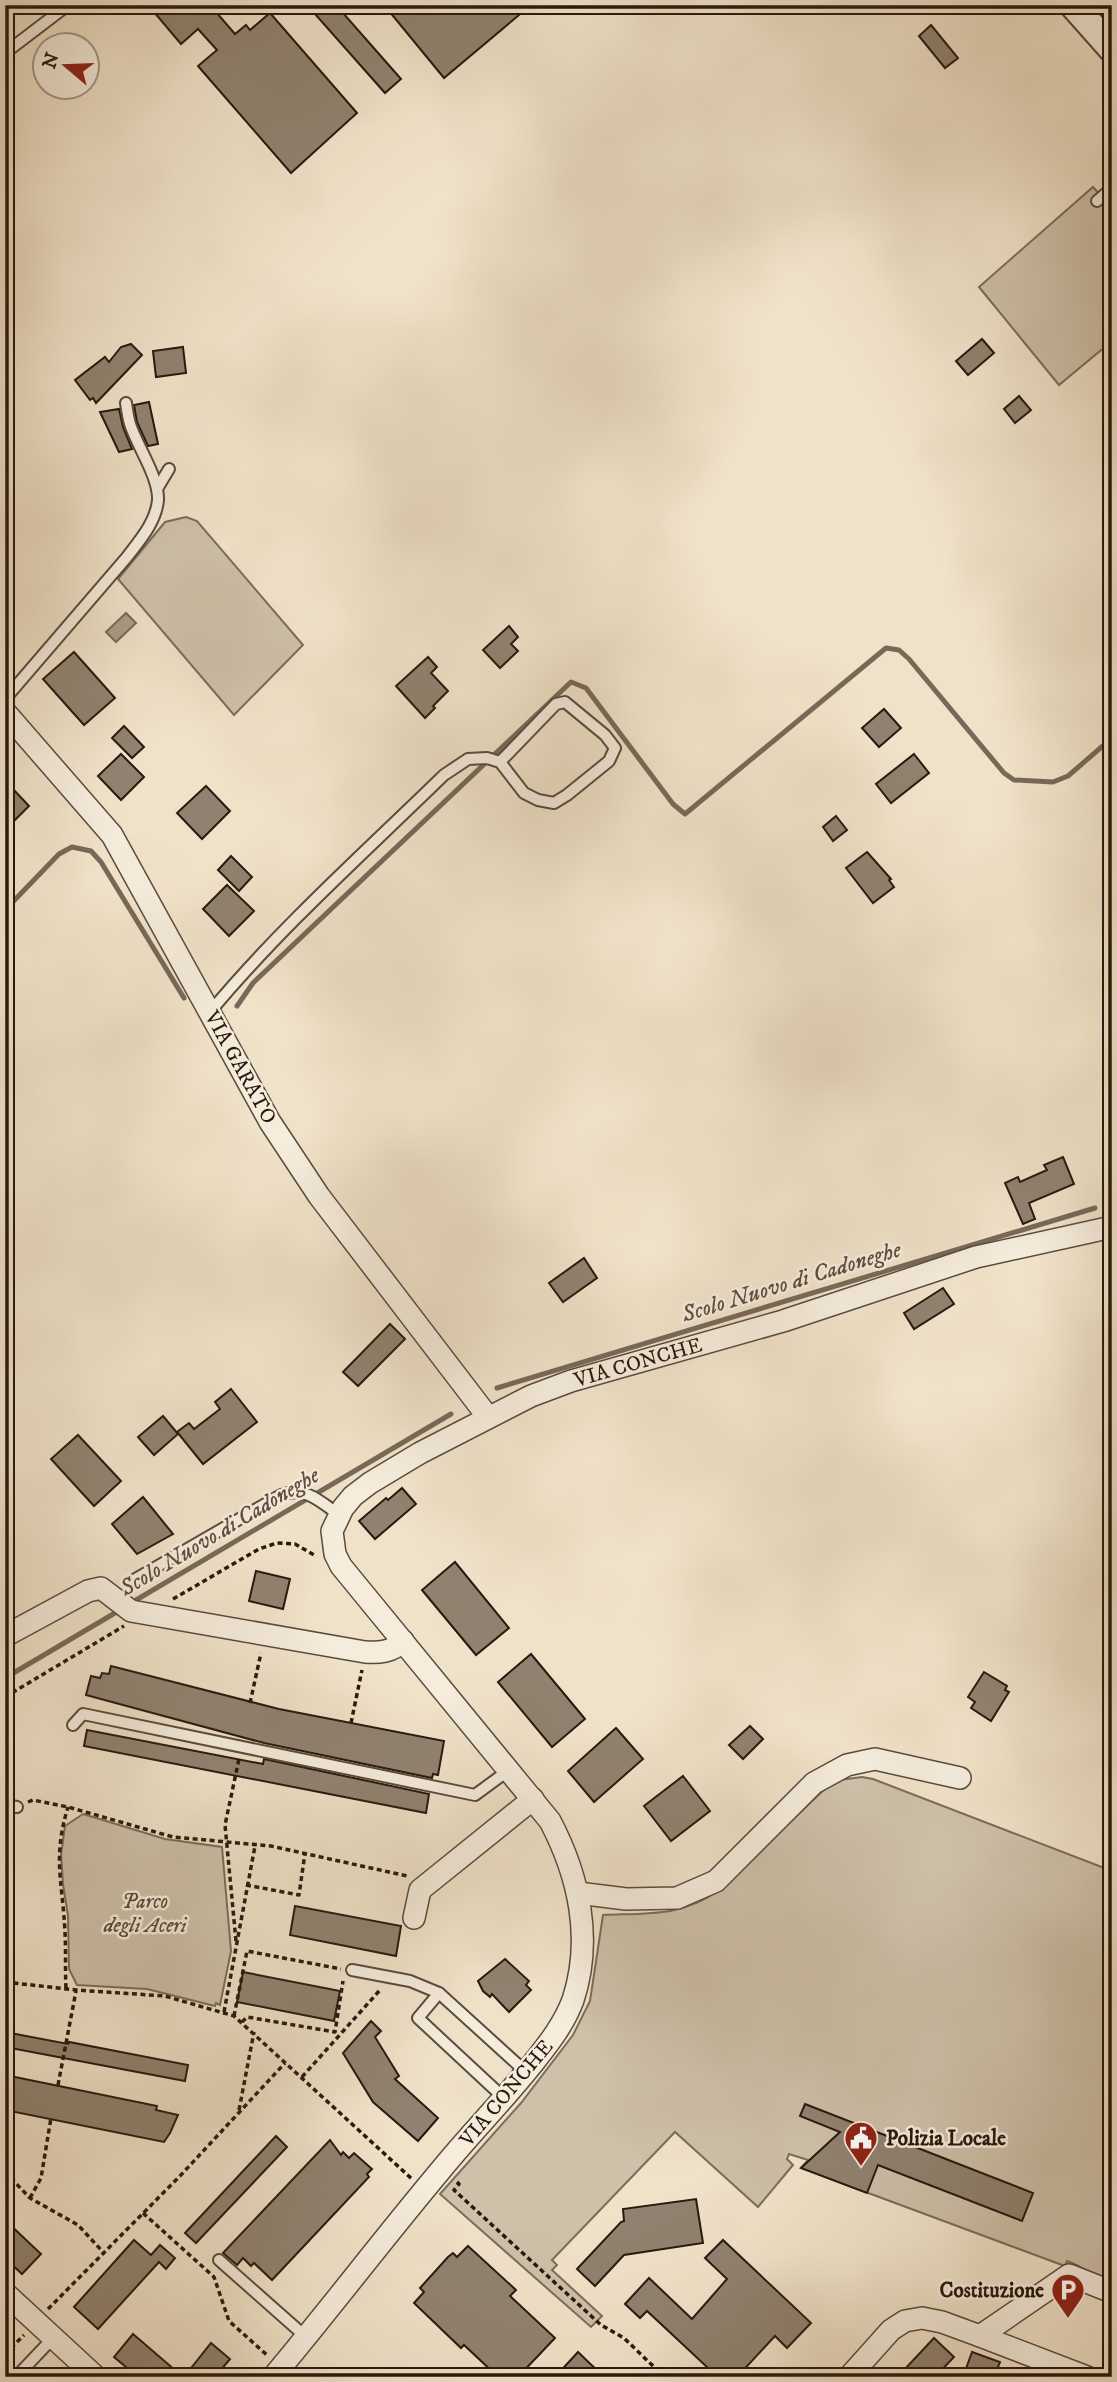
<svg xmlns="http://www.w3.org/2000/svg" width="1117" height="2382" viewBox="0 0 1117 2382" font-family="'IM FELL DW Pica',serif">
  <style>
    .green { fill: #cec0a9; stroke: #7b6c5c; stroke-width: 2 }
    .water { fill: #ac9e8a; stroke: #776959; stroke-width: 2 }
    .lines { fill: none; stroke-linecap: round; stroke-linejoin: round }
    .stream { stroke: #776959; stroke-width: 5 }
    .building { fill: #908270; stroke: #28190f; stroke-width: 2 }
    .service-casing { stroke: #5a4b3e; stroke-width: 14 }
    .minor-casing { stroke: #5a4b3e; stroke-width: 24 }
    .tertiary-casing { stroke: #5a4b3e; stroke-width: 30 }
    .path { stroke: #28190f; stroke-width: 3.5; stroke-dasharray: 5 3.5; stroke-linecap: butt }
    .service { stroke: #f5ecdc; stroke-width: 10 }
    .minor { stroke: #f5ecdc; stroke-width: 21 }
    .tertiary { stroke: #f5ecdc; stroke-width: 26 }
    .labels { text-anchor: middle; stroke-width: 5; stroke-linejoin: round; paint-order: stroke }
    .street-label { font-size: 21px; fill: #28190f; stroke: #f5ecdc }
    .park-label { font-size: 21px; font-style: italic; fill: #5a4b3d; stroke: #f5ecdc }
    .poi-label { font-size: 21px; font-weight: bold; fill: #28190f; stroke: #f5ecdc; text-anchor: start }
    .water-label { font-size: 23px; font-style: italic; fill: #5d4e40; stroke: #f5ecdc }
  </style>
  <rect width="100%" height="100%" fill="#f0e2c9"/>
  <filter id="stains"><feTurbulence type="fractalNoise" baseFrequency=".00286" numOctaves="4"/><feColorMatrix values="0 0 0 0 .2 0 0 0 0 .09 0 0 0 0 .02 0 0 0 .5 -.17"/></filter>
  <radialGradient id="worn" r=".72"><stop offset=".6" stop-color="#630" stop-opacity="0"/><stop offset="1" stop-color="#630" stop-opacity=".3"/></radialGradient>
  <g class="green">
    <path d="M1093,187L1112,208V341L1059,385L979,287Z"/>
    <path d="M186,517L197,521L303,645L234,715L118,579L165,522Z"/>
    <path d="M862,1777L873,1779L1112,1871V2283C1095,2277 1084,2267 1067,2261L1065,2266L1054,2262L801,2168L808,2160L789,2154L787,2159L793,2165L758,2207L675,2132L552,2260L557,2265L552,2270L602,2316L591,2327L440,2194L521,2103L573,2035L590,2001L603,1915C644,1913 681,1917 716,1892L829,1785L839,1780Z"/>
    <path d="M83,1814L165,1839L222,1847L231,1951L220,2005L216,2003L215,2006L147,1989L77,1985L69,1969L68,1916L63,1884L61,1855L65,1826Z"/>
  </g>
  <path class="water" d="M126,613L136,623L116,642L106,632Z"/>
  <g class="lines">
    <g class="stream">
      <path d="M5,910L59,854L72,847L91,851L101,862L184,998"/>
      <path d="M237,1006L253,983L571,682L586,688L673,804L685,814L886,648L899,650L909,659L1004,773L1014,780L1053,782L1068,776L1112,738"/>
      <path d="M497,1388L1095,1208"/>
      <path d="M131,1603L451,1414"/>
      <path d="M5,1678L120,1610"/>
    </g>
  </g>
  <g class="building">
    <path d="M148,5H210L235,34L246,25L250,30L270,13L357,113L291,173L198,66L217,50L198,29L181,44Z"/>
    <path d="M307,5H336L401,79L385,93Z"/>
    <path d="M384,5H531L444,78Z"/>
    <path d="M931,25L958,58L945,68L919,36Z"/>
    <path d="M982,339L994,353L968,375L956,361Z"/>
    <path d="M131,344L142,355L96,403L93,398L90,400L75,380L105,357L109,362L121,347Z"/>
    <path d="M183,347L186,373L156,377L153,351Z"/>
    <path d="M1019,396L1031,410L1015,423L1004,409Z"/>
    <path d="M149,402L158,444L148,446L137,422L134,405Z"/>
    <path d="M119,409L123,427L132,449L119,452L100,412Z"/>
    <path d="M509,626L518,637L511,644L518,651L500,668L483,650Z"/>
    <path d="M74,652L115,698L84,725L43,679Z"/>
    <path d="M428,657L437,667L431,673L448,691L433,706L435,708L425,718L396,686Z"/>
    <path d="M884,709L901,728L879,747L862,728Z"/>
    <path d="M124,726L144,747L132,758L112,738Z"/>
    <path d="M121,754L144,777L121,800L98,776Z"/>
    <path d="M914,754L929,773L891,803L876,784Z"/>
    <path d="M206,786L230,811L202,839L177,813Z"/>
    <path d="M13,789L29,806L5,830V797Z"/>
    <path d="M836,816L847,830L833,841L823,827Z"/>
    <path d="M867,852L891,879L889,880L894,887L873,903L846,868Z"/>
    <path d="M231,856L252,877L239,891L218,870Z"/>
    <path d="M227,885L254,911L229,936L203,909Z"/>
    <path d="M1063,1157L1074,1184L1029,1203L1035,1219L1023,1224L1005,1183L1018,1177L1020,1182L1047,1170L1044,1165Z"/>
    <path d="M584,1258L597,1278L563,1302L549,1283Z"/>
    <path d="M943,1288L954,1304L914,1329L904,1313Z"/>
    <path d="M390,1324L405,1339L358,1386L343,1372Z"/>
    <path d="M231,1389L257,1422L203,1464L177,1432L189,1423L194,1429L220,1409L215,1402Z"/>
    <path d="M163,1416L178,1434L154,1455L138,1437Z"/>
    <path d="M78,1435L121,1481L94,1506L51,1459Z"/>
    <path d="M402,1488L416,1504L375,1539L359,1521L386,1498L388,1500Z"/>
    <path d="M143,1497L173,1534L137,1554L112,1524Z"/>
    <path d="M455,1562L509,1628L476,1655L422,1590Z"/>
    <path d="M256,1571L290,1579L283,1609L249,1601Z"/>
    <path d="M531,1654L585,1719L552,1747L498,1682Z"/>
    <path d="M111,1666L279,1709L444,1741L438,1775L433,1774L432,1778L264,1743L86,1695L91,1676L100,1678L102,1673L109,1674Z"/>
    <path d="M984,1672L1007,1686L1005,1690L1009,1692L991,1721L971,1708L975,1702L968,1697Z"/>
    <path d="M750,1726L763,1739L743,1759L729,1745Z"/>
    <path d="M616,1728L643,1759L594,1802L568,1771Z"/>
    <path d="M87,1730L263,1764L264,1759L429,1794L426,1813L84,1746Z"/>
    <path d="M683,1776L710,1811L671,1841L644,1806Z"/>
    <path d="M295,1906L401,1926L396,1956L290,1935Z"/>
    <path d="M505,1959L529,1981L526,1985L531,1990L509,2012L492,1994L490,1997L483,1991L478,1981Z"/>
    <path d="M243,1972L340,1991L334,2021L237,2002Z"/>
    <path d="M371,2021L381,2031L375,2037L399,2076L395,2079L438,2118L418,2141L373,2102L343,2053Z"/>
    <path d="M5,2032L68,2044L69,2042L188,2065L185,2081L5,2047Z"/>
    <path d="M5,2075L157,2106L156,2110L178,2115L170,2133L164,2142L5,2110Z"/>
    <path d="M805,2104L1033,2193L1022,2221L878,2165L867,2193L801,2168L840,2132L800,2116Z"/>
    <path d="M276,2136L287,2147L196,2243L185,2233Z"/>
    <path d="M330,2140L341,2155L343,2152L349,2158L354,2153L372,2169L367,2174L369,2177L272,2280L254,2263L251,2266L243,2258L237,2265L223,2253Z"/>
    <path d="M696,2199L703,2243L624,2255L595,2286L577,2269L621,2222L624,2221L623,2209Z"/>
    <path d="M5,2220L41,2254L22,2274L5,2258Z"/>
    <path d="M134,2240L151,2255L160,2245L175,2258L166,2269L159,2262L98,2329L74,2307Z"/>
    <path d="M723,2240L811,2323L787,2348L775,2336L737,2377H698L707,2367L647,2311L640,2318L625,2304L649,2278L692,2319L727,2279L705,2258Z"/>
    <path d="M468,2246L516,2290L510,2296L555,2338L518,2377H498L464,2345L461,2348L414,2303L424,2292L420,2288L448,2257L453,2253L457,2257Z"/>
    <path d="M133,2334L183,2377H138L114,2357Z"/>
    <path d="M934,2338L954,2357L935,2377H911L904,2370Z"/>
    <path d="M211,2343L230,2359L215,2377H184Z"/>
    <path d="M578,2352L604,2377H555Z"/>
    <path d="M972,2352L1000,2362L994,2377H963Z"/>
  </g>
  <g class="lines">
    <defs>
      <g id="service">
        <path d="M5,53L68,5"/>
        <path d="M1097,201L1112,188"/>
        <path d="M157,489L169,469"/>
        <path d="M5,699L127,557C140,540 156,522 158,500C159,477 137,446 130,424C128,417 127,410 126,403"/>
        <path d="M210,1012C281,927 364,853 444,775L468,759L487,758L500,762L524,793L538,800L554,803L567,795L609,761L615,748L605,735L565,702L556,704L500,762"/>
        <path d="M132,1581L281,1495C305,1486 320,1501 339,1515"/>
        <path d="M73,1725L83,1714L475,1795L509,1770"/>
        <path d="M5,1805L17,1807"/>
        <path d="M352,1970L410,1981L439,1993"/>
        <path d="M504,2098L418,2018L439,1993L526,2072"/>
        <path d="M219,2260L306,2337"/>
        <path d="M16,2377L53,2338"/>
      </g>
      <g id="minor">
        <path d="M5,712L112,835L270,1122L319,1196L488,1417"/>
        <path d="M5,1636L88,1591L101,1588L131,1611L365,1652C380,1653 392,1652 403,1641"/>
        <path d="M578,1893L626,1899L677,1898L716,1881L814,1783L847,1765L875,1759L960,1778"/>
        <path d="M414,1918L420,1890L533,1799"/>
        <path d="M5,2293L96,2377"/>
        <path d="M980,2336L1069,2275L1112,2292"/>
        <path d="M273,2377C330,2309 383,2239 440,2171C470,2134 504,2100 534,2062C549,2043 564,2024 573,2000C593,1939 579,1876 550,1821L341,1566L335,1554L332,1531L343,1508L353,1496L370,1483L420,1453L531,1396L571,1381L783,1321L976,1257L1112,1227"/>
        <path d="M849,2377L891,2330L905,2321L922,2318L942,2322L980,2336L1087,2377"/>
      </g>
      <path id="tertiary" d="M1073,5L1112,49"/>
    </defs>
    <use href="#service" class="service-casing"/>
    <use href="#minor" class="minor-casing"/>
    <use href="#tertiary" class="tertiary-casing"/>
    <g class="path">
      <path d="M173,1599L259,1549L277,1543L295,1544L316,1556"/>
      <path d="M5,1697L124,1626"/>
      <path d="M250,1703L261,1653"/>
      <path d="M351,1723L362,1670"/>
      <path d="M28,1802L33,1800L68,1807L173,1837L271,1846L407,1876"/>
      <path d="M246,1885L299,1895L305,1853"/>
      <path d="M236,1941L225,1825L239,1759"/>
      <path d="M5,1982L76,1990L165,1996L234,2016L412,2179"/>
      <path d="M66,1988C65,1970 66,1951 65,1933C63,1883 52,1859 68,1807"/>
      <path d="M224,2012L255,1846"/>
      <path d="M234,2016L247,1951L341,1969"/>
      <path d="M242,2022L247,2017L335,2032L343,1981"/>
      <path d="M302,2077L380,1990"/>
      <path d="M58,2085L76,1991"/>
      <path d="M239,2110L254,2032"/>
      <path d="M5,2172L30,2198L78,2225L104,2253"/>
      <path d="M457,2182L459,2184L454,2190L601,2325L624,2338L654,2367L645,2377"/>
      <path d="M30,2198L41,2178L51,2118"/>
      <path d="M143,2213L214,2277L229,2321L268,2356"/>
      <path d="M48,2309L180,2176L285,2063"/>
      <path d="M5,2354L24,2335"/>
    </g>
    <use href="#service" class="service"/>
    <use href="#minor" class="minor"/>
    <use href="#tertiary" class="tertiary"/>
  </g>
  <defs>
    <symbol id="civic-pin" viewBox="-11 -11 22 30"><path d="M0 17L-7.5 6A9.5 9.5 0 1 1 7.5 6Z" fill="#8f2418" stroke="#f5ecdc"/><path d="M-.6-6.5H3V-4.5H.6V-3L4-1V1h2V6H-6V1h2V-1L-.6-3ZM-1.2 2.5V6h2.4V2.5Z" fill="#fff"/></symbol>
    <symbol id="parking-pin" viewBox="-11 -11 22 30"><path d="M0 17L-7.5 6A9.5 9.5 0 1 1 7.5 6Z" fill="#8f2418" stroke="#f5ecdc"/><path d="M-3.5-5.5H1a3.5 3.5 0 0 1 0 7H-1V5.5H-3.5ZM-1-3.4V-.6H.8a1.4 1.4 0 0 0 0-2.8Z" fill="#fff"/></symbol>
  </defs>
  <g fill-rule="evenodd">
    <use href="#civic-pin" x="842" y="2119" width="38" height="52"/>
    <use href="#parking-pin" x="1049" y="2271" width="38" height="52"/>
  </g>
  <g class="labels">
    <g class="street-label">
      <text transform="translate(241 1067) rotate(61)" y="7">VIA GARATO</text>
      <text transform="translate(638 1362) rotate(-16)" y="7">VIA CONCHE</text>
      <text transform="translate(506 2093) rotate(-50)" y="7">VIA CONCHE</text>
    </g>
    <g class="park-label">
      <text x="145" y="1908">Parco<tspan x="145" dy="24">degli Aceri</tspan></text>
    </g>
    <g class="poi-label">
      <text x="886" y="2145">Polizia Locale</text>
      <text x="1044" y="2297" text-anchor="end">Costituzione</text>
    </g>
    <g class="water-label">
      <text transform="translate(791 1281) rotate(-17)" y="8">Scolo Nuovo di Cadoneghe</text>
      <text transform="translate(219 1531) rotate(-31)" y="8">Scolo Nuovo di Cadoneghe</text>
    </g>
  </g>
  <rect width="1117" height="2382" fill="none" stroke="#f0e2c9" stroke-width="28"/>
  <rect x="7" y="7" width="1103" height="2368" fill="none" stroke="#28190f" stroke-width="3.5"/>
  <rect x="14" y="14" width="1089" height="2354" fill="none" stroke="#28190f" stroke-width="2"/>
  <g transform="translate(66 66) rotate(289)"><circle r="33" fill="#f5ecdc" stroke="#a3988a" stroke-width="2"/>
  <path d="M0-5L12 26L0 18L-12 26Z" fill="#8f2418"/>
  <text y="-10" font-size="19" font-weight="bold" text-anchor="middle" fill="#28190f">N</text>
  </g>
  <rect width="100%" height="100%" filter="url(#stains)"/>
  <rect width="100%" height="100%" fill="url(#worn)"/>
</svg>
